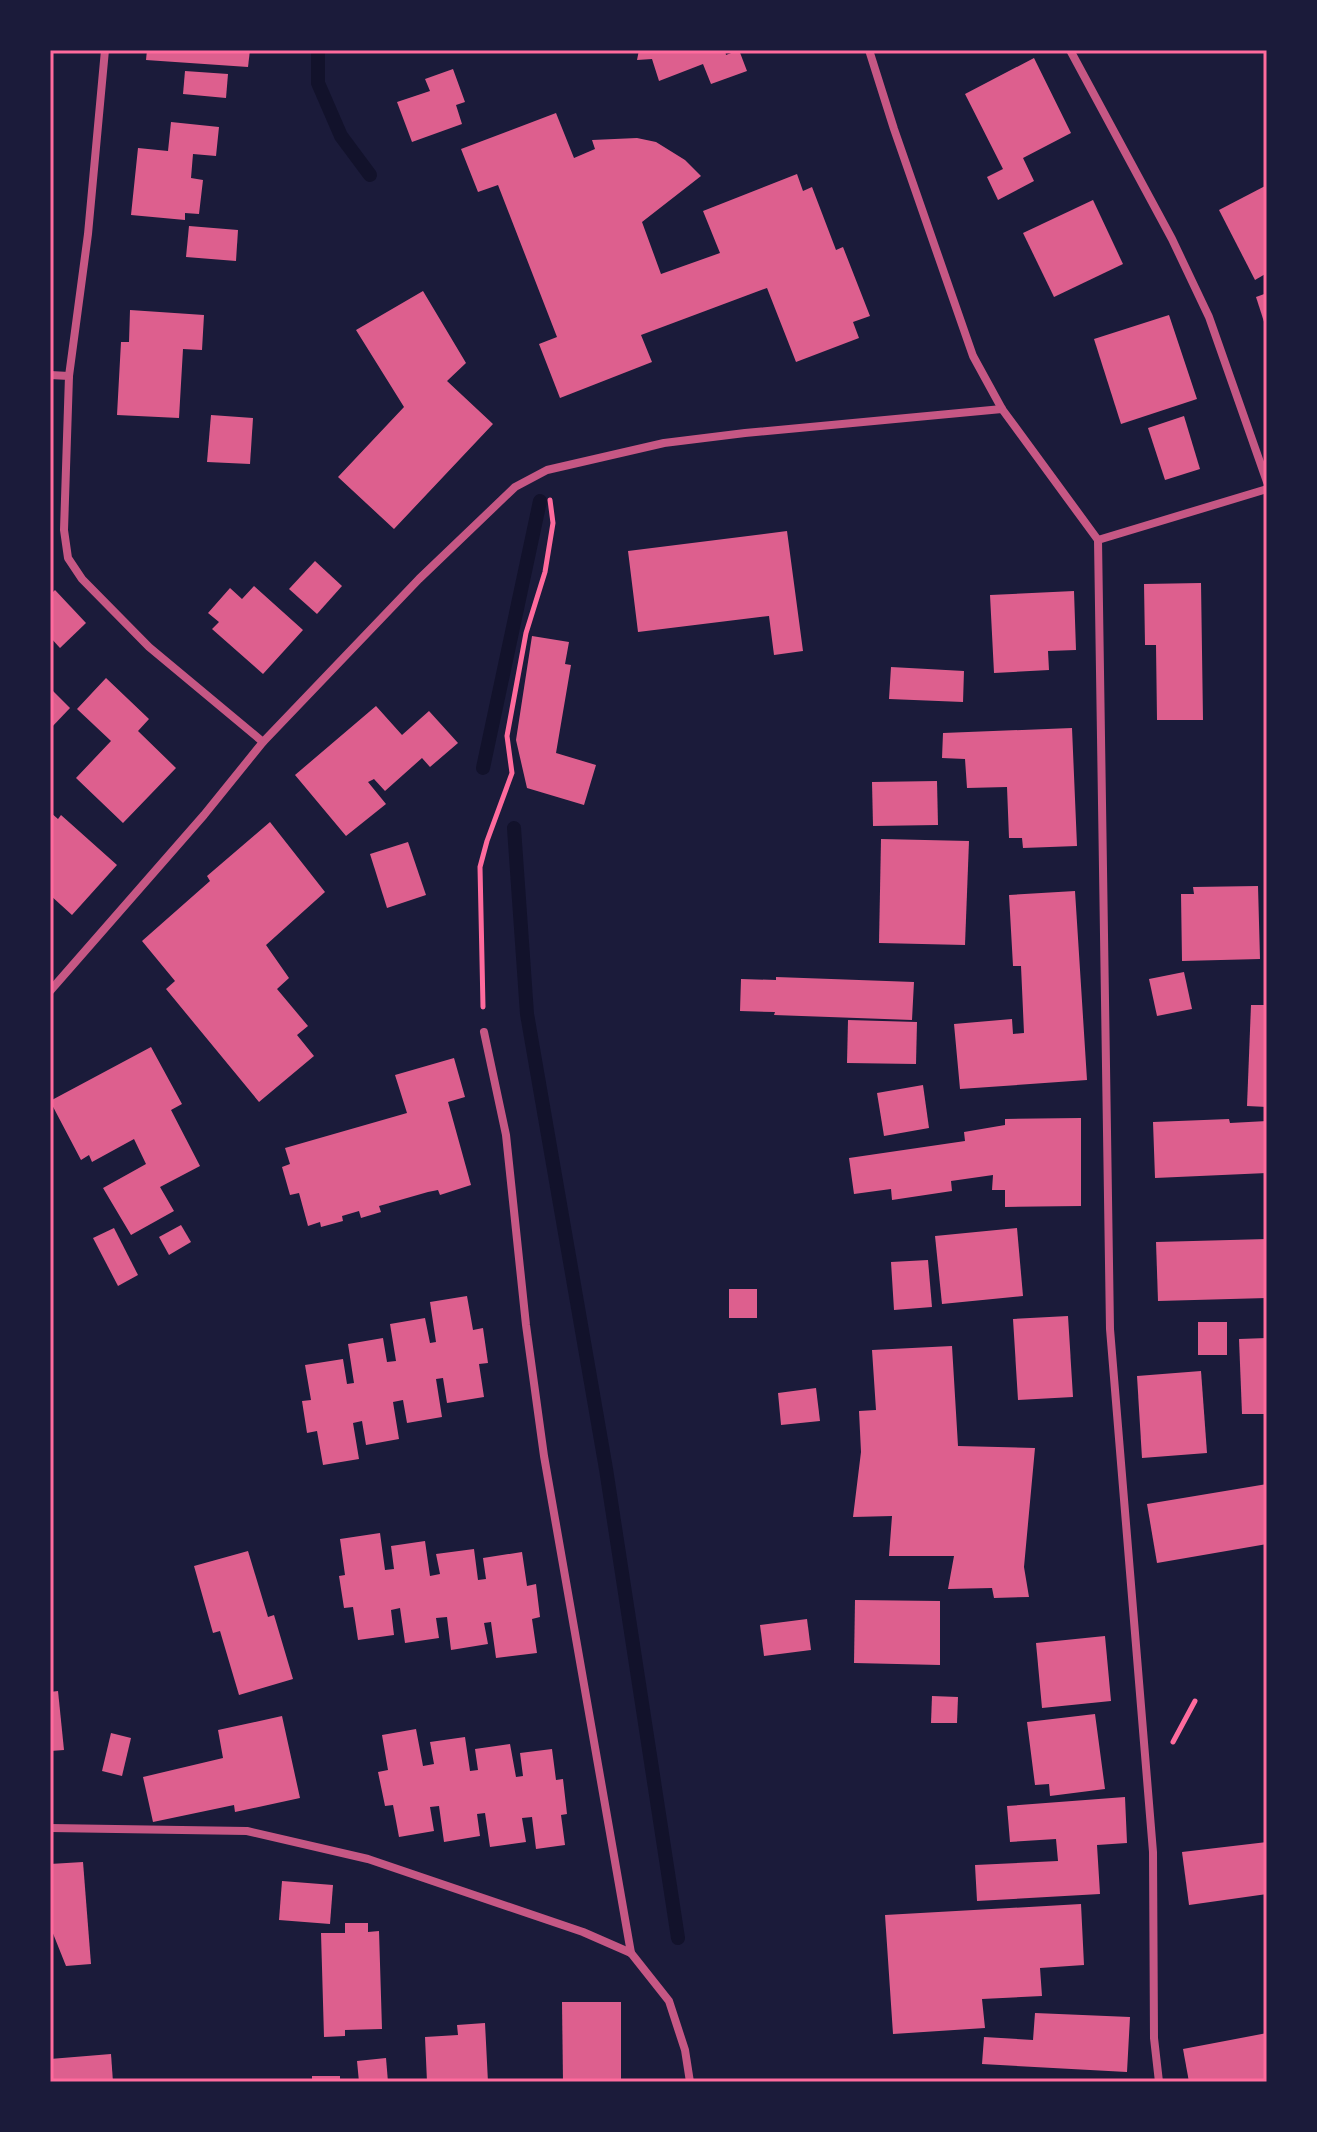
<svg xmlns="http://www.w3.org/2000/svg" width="1317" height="2132" viewBox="0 0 1317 2132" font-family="'Work Sans',sans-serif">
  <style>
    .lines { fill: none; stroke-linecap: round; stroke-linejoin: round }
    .stream { stroke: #12122b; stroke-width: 14 }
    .building { fill: #dd5f8e }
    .path { stroke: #ff6b9d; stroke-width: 5 }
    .minor { stroke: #c65784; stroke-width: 8 }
    .neatline { fill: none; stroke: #ff6b9d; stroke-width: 3 }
  </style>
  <rect width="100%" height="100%" fill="#1b1b3a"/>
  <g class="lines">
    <g class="stream">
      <path d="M318,50V83L341,136L370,175"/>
      <path d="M483,768L540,501"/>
      <path d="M514,828L527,1014L606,1469L678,1938"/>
    </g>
  </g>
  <g class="building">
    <path d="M147,50H250L248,67L146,60Z"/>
    <path d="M639,50H725L726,55L739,50L747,71L711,84L703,64L659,81L652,59L637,60Z"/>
    <path d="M1034,58L1071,133L1023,158L1034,181L998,200L987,177L1003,169L965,94Z"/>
    <path d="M453,69L465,102L456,105L462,124L412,142L397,102L430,91L425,79Z"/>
    <path d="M185,71L228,74L226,98L183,94Z"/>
    <path d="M556,113L574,158L595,149L592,140L637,138L656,142L685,160L701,176L642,222L661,274L720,253L703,211L797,174L803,191L812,187L836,250L843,247L870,316L853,322L859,338L796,362L767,288L641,335L652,362L560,398L539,344L557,337L498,185L478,192L461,149Z"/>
    <path d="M171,122L219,127L216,156L193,154L191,178L203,180L199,214L185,213V220L131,215L138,148L168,151Z"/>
    <path d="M1267,185V273L1255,280L1219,210Z"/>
    <path d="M1093,200L1123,264L1054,297L1023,233Z"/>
    <path d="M189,226L238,230L236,261L186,257Z"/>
    <path d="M423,291L466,363L447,381L493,424L394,529L338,477L404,407L356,330Z"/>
    <path d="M1267,293V328H1266L1256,297Z"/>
    <path d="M130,310L204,315L202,350L183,349L179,418L117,415L121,342H129Z"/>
    <path d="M1169,315L1197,399L1121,424L1094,339Z"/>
    <path d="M211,415L253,418L250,464L207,462Z"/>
    <path d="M1184,416L1200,469L1165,480L1148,428Z"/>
    <path d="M787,531L803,651L774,655L769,616L638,632L628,551Z"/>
    <path d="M315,561L342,586L317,614L289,589Z"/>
    <path d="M1201,583L1203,720H1157L1156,645H1145L1144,584Z"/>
    <path d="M254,586L303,630L263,674L212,629L219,622L208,613L230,588L242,599Z"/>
    <path d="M55,590L86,623L60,648L50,637V595Z"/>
    <path d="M1074,591L1076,650L1048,651L1049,670L994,673L990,595Z"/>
    <path d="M532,636L569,642L565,664L571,665L556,753L596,765L584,805L527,788L516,740Z"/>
    <path d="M891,667L964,671L963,702L889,699Z"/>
    <path d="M106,678L149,719L138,731L176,768L123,823L76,778L111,741L77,709Z"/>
    <path d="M50,688L70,708L50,729Z"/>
    <path d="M376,706L402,735L429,711L458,743L430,767L422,758L385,791L374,779L368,782L386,804L346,836L295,775Z"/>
    <path d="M1072,728L1077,846L1023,848L1022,838H1009L1007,787L967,788L965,759L942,758L943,733Z"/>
    <path d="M937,781L938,825L873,826L872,782Z"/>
    <path d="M50,812L58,819L61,815L117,865L72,915L50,895Z"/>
    <path d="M270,822L325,892L266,945L289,978L277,989L308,1026L297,1035L314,1056L259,1102L166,989L175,981L142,941L210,881L207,876Z"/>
    <path d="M881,839L969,841L965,945L879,943Z"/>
    <path d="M408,842L426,895L387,908L370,854Z"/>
    <path d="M1258,886L1260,959L1182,961L1181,894H1194L1193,887Z"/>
    <path d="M1075,891L1087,1080L960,1089L954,1024L1012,1019L1013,1034L1024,1033L1021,966H1013L1009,895Z"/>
    <path d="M1184,972L1192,1009L1157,1016L1149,979Z"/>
    <path d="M776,977L914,982L912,1020L774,1015L775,1012L740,1011L741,979L776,980Z"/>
    <path d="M1251,1005H1267V1107L1247,1106Z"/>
    <path d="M848,1020L917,1022L916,1064L847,1063Z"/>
    <path d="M151,1047L182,1104L171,1110L200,1166L160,1187L174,1211L131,1235L103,1188L146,1164L134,1139L92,1162L89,1155L81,1160L50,1101Z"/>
    <path d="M454,1058L465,1097L448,1102L471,1185L440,1195L438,1190L428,1192L379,1206L381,1212L361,1218L359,1211L342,1216L343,1221L321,1227L320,1222L308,1226L299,1193L290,1195L282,1167L290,1164L285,1148L407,1113L395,1075Z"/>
    <path d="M923,1085L929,1128L884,1136L877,1093Z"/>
    <path d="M1081,1118V1206L1005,1207V1190H992L993,1175L951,1181L952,1191L892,1200L891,1189L854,1194L849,1158L965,1141L964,1132L1005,1125V1119Z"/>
    <path d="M1229,1119L1230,1123L1267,1121V1173L1155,1178L1153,1122Z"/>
    <path d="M181,1225L191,1242L169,1255L159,1237Z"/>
    <path d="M114,1228L138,1275L118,1286L93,1238Z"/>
    <path d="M1017,1228L1023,1296L942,1304L935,1236Z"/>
    <path d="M1267,1239V1298L1158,1301L1156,1242Z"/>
    <path d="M928,1260L932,1307L894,1310L891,1262Z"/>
    <rect x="729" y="1289" width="28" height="29"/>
    <path d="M467,1296L473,1330L483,1328L488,1363L479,1364L484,1397L447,1403L443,1378L436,1379L442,1417L407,1423L403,1400L393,1402L399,1439L366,1445L362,1421L353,1423L359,1459L323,1465L317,1431L307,1433L302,1401L311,1400L305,1365L343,1359L347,1384L354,1383L348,1344L383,1338L387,1362L396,1361L390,1324L425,1318L430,1343L436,1342L430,1302Z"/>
    <path d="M1068,1316L1073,1397L1018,1400L1013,1319Z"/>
    <rect x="1198" y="1322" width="29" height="33"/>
    <path d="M1267,1338V1414H1242L1239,1339Z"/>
    <path d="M952,1346L958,1446L1035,1448L1024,1567L1029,1597L994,1598L992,1588L948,1589L954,1556H889L892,1516L853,1517L861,1452L859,1411L876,1410L872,1350Z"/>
    <path d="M1201,1371L1207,1453L1142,1458L1137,1376Z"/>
    <path d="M816,1388L820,1421L781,1425L778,1393Z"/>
    <path d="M1267,1484V1544L1157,1563L1147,1504Z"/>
    <path d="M380,1533L385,1570L394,1569L391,1546L425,1541L430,1576L440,1574L436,1554L474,1549L478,1580L486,1579L483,1558L522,1552L527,1586L536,1584L540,1617L532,1619L537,1653L496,1658L491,1622L484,1623L488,1644L451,1650L447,1617L436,1618L439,1638L405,1643L400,1608L391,1610L394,1635L358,1640L353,1607L344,1608L339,1576L345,1575L340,1539Z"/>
    <path d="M248,1551L268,1617L274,1615L293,1679L239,1695L220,1631L213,1633L194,1566Z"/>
    <path d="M855,1600L940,1601V1665L854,1663Z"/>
    <path d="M807,1619L811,1650L764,1656L760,1625Z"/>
    <path d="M1105,1636L1111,1701L1042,1708L1036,1643Z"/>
    <path d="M58,1691L64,1750L50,1751V1692Z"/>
    <path d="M932,1696L958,1697L957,1723H931Z"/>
    <path d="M1095,1714L1105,1789L1050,1796L1049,1784L1035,1785L1027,1722Z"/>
    <path d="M282,1716L300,1798L235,1812L234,1805L153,1822L143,1777L223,1758L218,1730Z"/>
    <path d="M416,1729L423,1766L434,1764L430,1742L465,1737L470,1771L478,1770L475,1749L510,1744L516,1777L523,1776L520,1753L552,1749L556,1780L563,1779L567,1814L561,1815L565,1845L536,1849L532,1817L522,1818L526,1842L490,1847L485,1813L477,1814L480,1836L444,1842L439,1806L430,1807L434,1831L399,1837L393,1805L385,1806L378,1772L388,1770L382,1735Z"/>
    <path d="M111,1733L131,1738L122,1776L102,1771Z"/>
    <path d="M1125,1797L1127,1843L1097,1845L1100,1894L977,1901L975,1865L1058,1861L1056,1839L1010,1842L1007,1806Z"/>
    <path d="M1267,1842V1894L1189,1905L1182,1852Z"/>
    <path d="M83,1862L91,1964L66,1966L50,1926V1864Z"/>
    <path d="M282,1881L333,1885L330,1924L279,1920Z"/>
    <path d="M1081,1904L1084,1965L1040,1968L1042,1996L982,1999L985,2028L893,2034L885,1915Z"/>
    <path d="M345,1923H368V1932L379,1931L382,2029L345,2030V2036L324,2037L321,1933H345Z"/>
    <path d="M562,2002H621V2082H563Z"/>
    <path d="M1035,2013L1130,2017L1127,2072L982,2064L984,2037L1033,2040Z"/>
    <path d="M485,2023L488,2082H427L425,2037L458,2035L457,2025Z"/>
    <path d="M1267,2033V2082H1189L1183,2049Z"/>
    <path d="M111,2054L113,2082H50V2059Z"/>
    <path d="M386,2058L388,2082H359L357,2061Z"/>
    <rect x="312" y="2076" width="28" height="6"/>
  </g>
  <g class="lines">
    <g class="path">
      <path d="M483,1007L480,867L487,841L512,773L507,736L526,633L545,572L553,523L550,500"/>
      <path d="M1173,1742L1195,1701"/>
    </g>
    <g class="minor">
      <path d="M105,50L88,234L69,376L64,530L68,558L82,579L149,647L263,742"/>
      <path d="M869,50L894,129L973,356L1002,409L1098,540L1110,1329L1153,1852L1154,2038L1159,2082"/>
      <path d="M1070,50L1172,239L1209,317L1267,482"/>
      <path d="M50,375L69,376"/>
      <path d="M1098,540L1267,489"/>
      <path d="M50,991L204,815L263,742L419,579L515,487L547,470L664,443L745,433L1002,409"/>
      <path d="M484,1032L506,1135L526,1325L544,1456L631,1953"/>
      <path d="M50,1828L247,1831L368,1859L583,1932L631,1953L669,2001L685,2050L690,2082"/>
    </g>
  </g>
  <rect width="1317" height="2132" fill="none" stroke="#1b1b3a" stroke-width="104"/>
  <rect x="52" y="52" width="1213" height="2028" class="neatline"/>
</svg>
